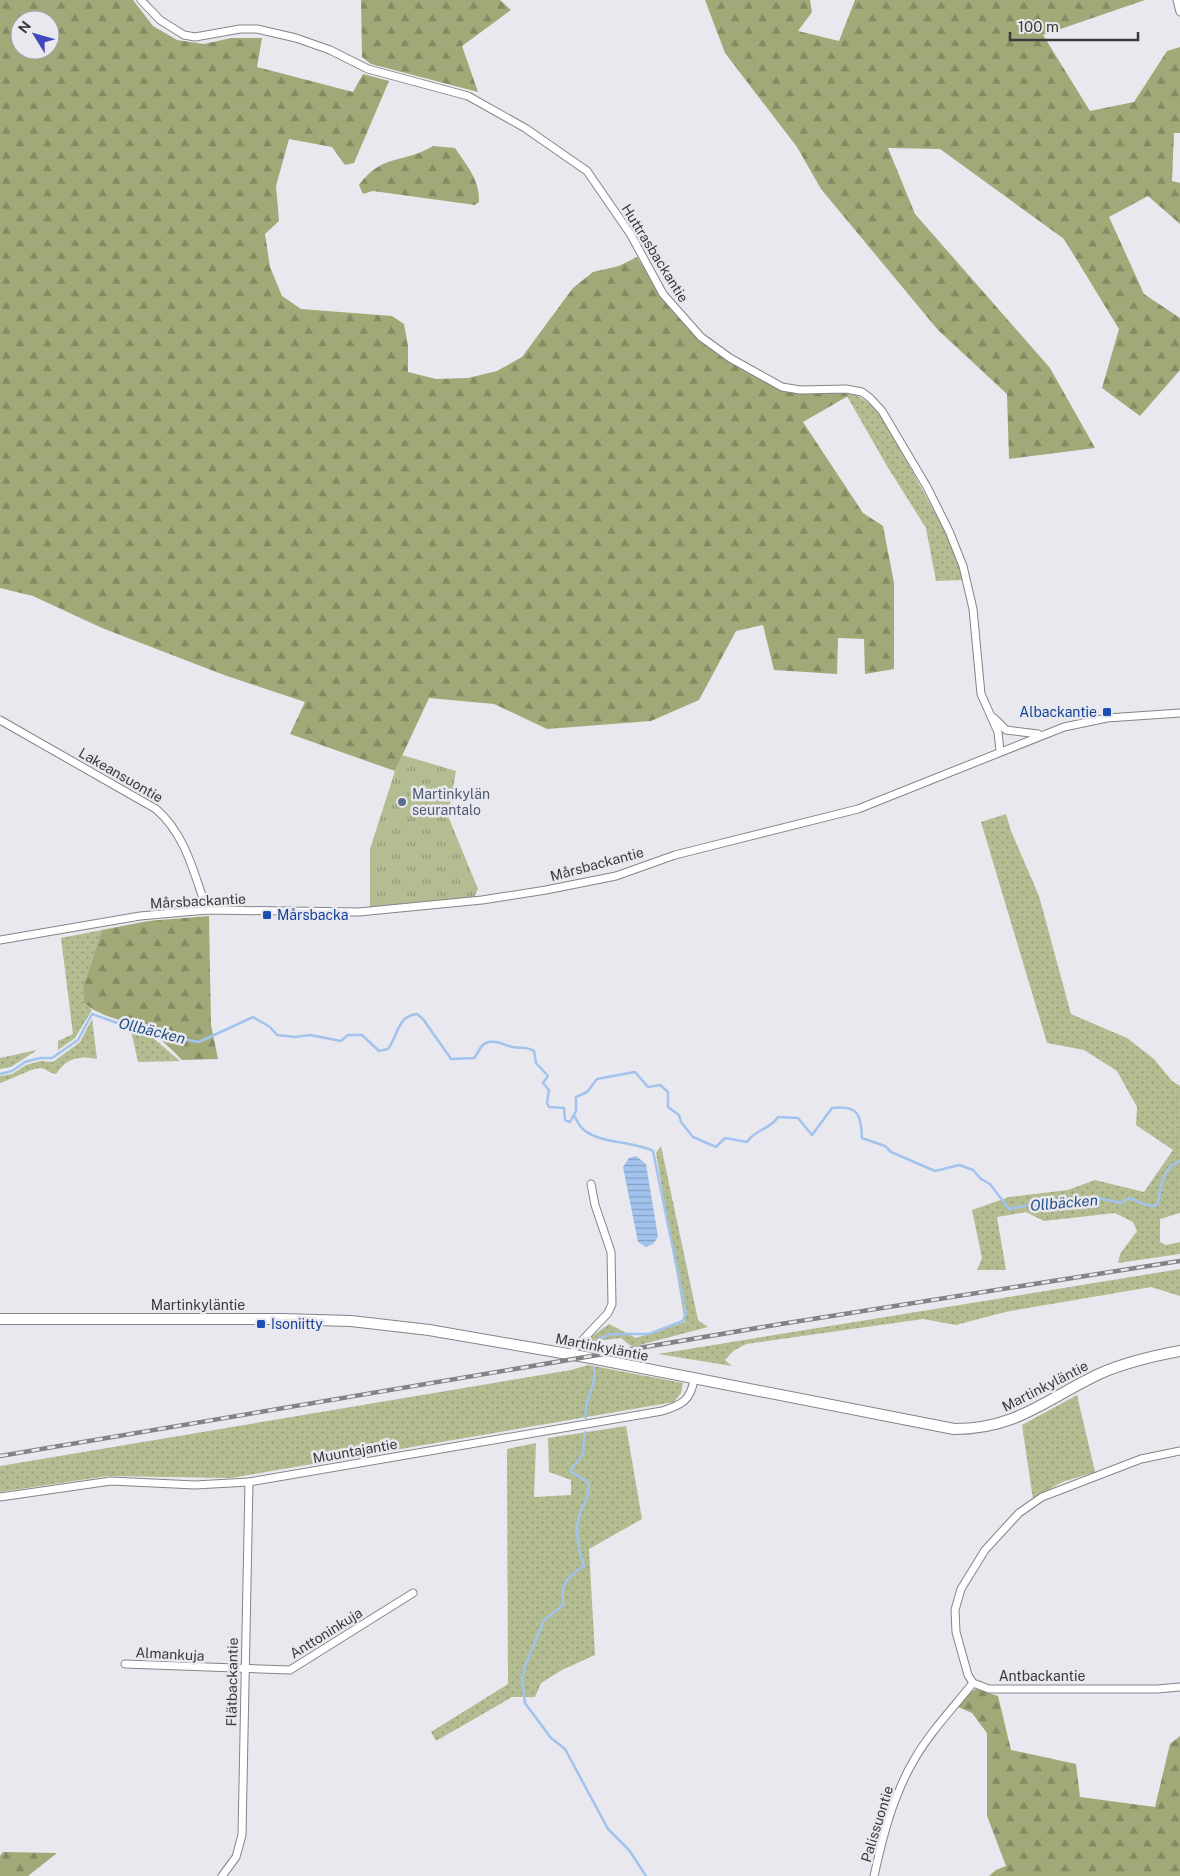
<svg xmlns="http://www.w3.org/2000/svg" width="1180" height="1876" viewBox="0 0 1180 1876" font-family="'Public Sans',sans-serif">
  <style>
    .grass { fill: url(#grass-dots) }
    .forest { fill: url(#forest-firs); fill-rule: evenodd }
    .park { fill: url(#park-tufts) }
    .water { fill: url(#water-rules) }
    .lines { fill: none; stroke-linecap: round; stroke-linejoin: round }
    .stream { stroke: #a1c3ed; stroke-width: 2.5 }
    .street-casing { stroke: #848489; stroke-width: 9 }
    .secondary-casing { stroke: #848489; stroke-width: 12 }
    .street { stroke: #fff; stroke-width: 7 }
    .secondary { stroke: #fff; stroke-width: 10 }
    .rail-casing { stroke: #838386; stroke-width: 4.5 }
    .rail { stroke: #e9e8ee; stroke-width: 2.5; stroke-dasharray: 8; stroke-linecap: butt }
    .transit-dot { fill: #1a4fb4; stroke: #e9e8ee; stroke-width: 2 }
    .service-dot { fill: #5c6f8a; stroke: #e9e8ee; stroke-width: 2 }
    .labels { text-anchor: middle; stroke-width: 5; stroke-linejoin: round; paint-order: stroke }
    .street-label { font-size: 14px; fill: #3a3a3c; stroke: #e9e8ee }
    .transit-label { font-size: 14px; fill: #164399; stroke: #e9e8ee; text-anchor: start }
    .service-label { font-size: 14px; fill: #4e5e75; stroke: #e9e8ee; text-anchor: start }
    .water-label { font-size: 15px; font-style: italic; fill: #245286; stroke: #e9e8ee }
  </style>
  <defs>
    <pattern id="grass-dots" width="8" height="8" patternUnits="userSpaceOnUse" patternTransform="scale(1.25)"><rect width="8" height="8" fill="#b4bc92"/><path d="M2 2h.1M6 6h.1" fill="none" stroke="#939a78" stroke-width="1.8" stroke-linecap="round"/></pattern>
    <pattern id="forest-firs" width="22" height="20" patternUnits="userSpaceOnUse" patternTransform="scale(1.25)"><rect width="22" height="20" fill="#a0a977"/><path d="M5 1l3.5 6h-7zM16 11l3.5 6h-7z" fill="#838b63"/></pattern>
    <pattern id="park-tufts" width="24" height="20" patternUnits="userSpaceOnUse" patternTransform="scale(1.25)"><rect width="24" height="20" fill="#b4bc92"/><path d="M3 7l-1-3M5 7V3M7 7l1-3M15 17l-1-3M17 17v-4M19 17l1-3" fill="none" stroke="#939a78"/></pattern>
    <pattern id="water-rules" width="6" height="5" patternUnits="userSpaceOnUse" patternTransform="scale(1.25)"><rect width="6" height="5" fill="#a1c3ed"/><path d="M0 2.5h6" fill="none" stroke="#849fc1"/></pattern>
  </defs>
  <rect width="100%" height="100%" fill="#e9e8ee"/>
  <g class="grass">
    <path d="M844,391C862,396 870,403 882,416L946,533L964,580L936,581L926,528L887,466Z"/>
    <path d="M1006,814L1011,831L1039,896L1071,1014L1127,1038L1154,1059L1172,1081L1180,1086V1213L1160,1219V1242L1166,1245L1180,1242V1254L1118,1263L1120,1254L1137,1231L1133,1222L1115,1213L1044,1221L1026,1212L997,1217L1006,1270H977L982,1258L972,1210L1009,1197L1068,1190L1095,1180L1144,1192L1173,1150L1136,1125L1137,1107L1117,1071L1084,1050L1047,1043L981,822Z"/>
    <path d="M102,930L83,987L84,1003L92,1010L75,1038L58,1050V1041L73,1034L61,938Z"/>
    <path d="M92,1019L97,1059C79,1055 67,1058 56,1074C50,1073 46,1069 41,1068C34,1067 10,1080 0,1083V1076L12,1074L26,1065L40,1061L53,1062L80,1042Z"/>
    <path d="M131,1031L151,1036L180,1061L138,1062Z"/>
    <path d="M37,1050L11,1067L0,1069V1058Z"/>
    <path d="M661,1146L698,1320L708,1327L632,1347L621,1338L588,1342L591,1337L609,1324L636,1338L685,1322L656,1153Z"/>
    <path d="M1180,1269V1296L1151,1287L1005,1312L956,1325L923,1319L746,1344L733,1351L725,1360L732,1366L658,1354Z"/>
    <path d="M588,1365L683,1383L681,1393L674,1402L231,1478L108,1476L0,1492V1466L571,1370Z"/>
    <path d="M1077,1395L1095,1472L1062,1482L1033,1499L1022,1425Z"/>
    <path d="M626,1426L642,1519L589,1549L595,1655L562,1670L541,1683L535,1697H512L436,1741L431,1732L508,1684L507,1449L536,1443L534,1497L571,1495V1480L549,1472L548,1438Z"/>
  </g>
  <g class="forest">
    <path d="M0,0H133L153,26L177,40L204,44L231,38H262L257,67L353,92L363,74L389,81L354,163L345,165L332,147L289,139L276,186L279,221L265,234L270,267L282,296L301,309L392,316L404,324L408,346V372L436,379L468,378L497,371L522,357L573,288L593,272L619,266L637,257L670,308L698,339L728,361L782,389L844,391L848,396L803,422L863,513L883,526L894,583V669L865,674L864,639L838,638L837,674L774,670L763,625L736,631L699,700L651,721L547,729L494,704L429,698L395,771L290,734L305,702L224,675L102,628L33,596L0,588ZM20,20H50V50H20Z"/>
    <path d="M361,0H500L511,10L462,46L478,92L371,64L362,57Z"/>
    <path d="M705,0H810L812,12L798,31L839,41L855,0H1145L1043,35L1090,111L1134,102L1167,51L1180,47V133H1174L1172,181L1180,183V224L1148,196L1109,217L1144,294L1180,318V370L1140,416L1102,388L1119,329L1064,239L940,149L888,148L915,214L1050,368L1095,448L1009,459L1007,394L938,330L821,189L797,147L725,53Z"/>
    <path d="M433,146L455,148C467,166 480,180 479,202L475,205L373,191L363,194L359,185C382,153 404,164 433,146Z"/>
    <path d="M209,916L211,1025L218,1059L182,1060C171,1049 158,1035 142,1028C124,1020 100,1017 84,1003L83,987L102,930L148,921Z"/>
    <path d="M976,1689L998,1696L1011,1750L1076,1764L1080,1797L1155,1807L1170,1744L1180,1736V1876H989L996,1870L1006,1866L987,1816V1733L972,1713L958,1707L969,1693Z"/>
    <path d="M3,1852L57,1853L28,1876H0V1856Z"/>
  </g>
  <path class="park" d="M402,755L456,771L448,816L478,889L474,897L370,907V849L395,771Z"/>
  <path class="water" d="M636,1156L646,1164L658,1237L653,1244L646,1247L638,1242L623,1167L629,1158Z"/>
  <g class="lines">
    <g class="stream">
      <path d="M0,1074L12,1071L25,1062L40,1058H52L78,1040L92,1014L143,1032L199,1042L253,1017L270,1027L277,1035L295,1037L310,1035L341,1041L348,1035H362L379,1051L388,1049C398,1036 397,1016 417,1014L423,1019L451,1059L474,1058C479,1053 479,1046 486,1043C495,1039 504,1045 512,1047C521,1049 526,1046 534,1051L536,1063L548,1076L543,1083L549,1090L547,1103L549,1107L564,1108L565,1120L570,1122L576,1111V1097L587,1092L597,1079L635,1072L648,1087L660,1085L668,1092V1107L679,1115L681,1122L693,1137L716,1147L725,1138L747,1142C755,1129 770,1130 778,1117L798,1118L812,1135L832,1108C859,1105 861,1115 862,1138L885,1146L891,1152L935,1171L959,1165L973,1170L981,1179L990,1184L1009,1209L1046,1202L1075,1205L1084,1199L1093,1197L1121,1203L1129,1198C1138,1200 1150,1210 1158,1204C1160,1188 1163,1166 1180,1161"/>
      <path d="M575,1117C577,1121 580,1127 584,1130C601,1144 634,1141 653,1151L686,1313L683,1321L649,1334H612L598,1339"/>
      <path d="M592,1352L593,1349"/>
      <path d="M586,1418C583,1399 597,1390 594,1367"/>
      <path d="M585,1432L583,1454L570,1471L589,1483C588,1500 586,1499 580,1513C574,1529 579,1551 584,1566C566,1578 561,1582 563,1605L544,1620L526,1664L522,1677L525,1703L551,1738L565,1749L608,1829L629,1850L646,1876"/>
    </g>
    <defs>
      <g id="street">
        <path d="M141,0L160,20L184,35L195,37L240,29H257L296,38L330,50L368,69L468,96L525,128L587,171L631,235L663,294L701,337L730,358L782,387L800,390L846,389L862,392L870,398L882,411L927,487L949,531L963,566L973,609L981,694L998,732L1000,751"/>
        <path d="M1177,0L1180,12"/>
        <path d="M994,718L1006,730L1038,734"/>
        <path d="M0,720L156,809C186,835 194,874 207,910"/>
        <path d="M0,940L140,916L207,910L359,912L482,900L546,890L616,876L675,855L858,809L1064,727L1107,718L1180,713"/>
        <path d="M573,1355L575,1348L608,1313L612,1304L611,1252L595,1205L591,1184"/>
        <path d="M1180,1451L1141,1459L1042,1497L1019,1513L985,1550L961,1589L955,1610L956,1632L968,1675L973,1683L989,1689H1157L1180,1687"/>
        <path d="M0,1497L111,1481L195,1485L249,1482L662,1411C682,1405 691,1400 694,1379"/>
        <path d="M125,1664L290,1670L413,1593"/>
        <path d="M222,1876L236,1857L242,1835L249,1482"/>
        <path d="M874,1876C883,1835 893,1796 914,1760C930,1732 953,1708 973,1683"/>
      </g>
      <path id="secondary" d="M0,1319H283L351,1321L429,1330L591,1358L954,1429C1017,1429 1046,1399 1099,1374C1124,1363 1153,1356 1180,1351"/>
    </defs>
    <use href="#street" class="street-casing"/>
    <use href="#secondary" class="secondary-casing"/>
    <use href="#street" class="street"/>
    <use href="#secondary" class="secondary"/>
    <defs>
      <path id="rail" d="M0,1456L781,1324L1180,1261"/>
    </defs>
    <use href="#rail" class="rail-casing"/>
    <use href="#rail" class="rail"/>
  </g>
  <g class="transit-dot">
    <rect x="1102" y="707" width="10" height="10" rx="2.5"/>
    <rect x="262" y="910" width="10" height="10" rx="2.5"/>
    <rect x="256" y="1319" width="10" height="10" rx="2.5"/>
  </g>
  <circle class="service-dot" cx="402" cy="802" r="5"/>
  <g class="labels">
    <g class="street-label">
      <text transform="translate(655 253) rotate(58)" y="5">Huttrasbackantie</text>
      <text transform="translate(121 775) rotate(30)" y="5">Lakeansuontie</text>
      <text transform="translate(597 864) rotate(-15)" y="5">Mårsbackantie</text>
      <text transform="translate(198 901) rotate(-3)" y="5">Mårsbackantie</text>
      <text x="198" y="1310">Martinkyläntie</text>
      <text transform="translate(602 1347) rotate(11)" y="5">Martinkyläntie</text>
      <text transform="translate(1045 1386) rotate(-27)" y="5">Martinkyläntie</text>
      <text transform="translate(355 1451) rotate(-10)" y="5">Muuntajantie</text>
      <text transform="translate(326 1633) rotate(-32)" y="5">Anttoninkuja</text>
      <text transform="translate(170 1654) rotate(3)" y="5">Almankuja</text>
      <text x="1042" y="1681">Antbackantie</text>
      <text transform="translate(232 1682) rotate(-89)" y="5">Flätbackantie</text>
      <text transform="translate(877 1824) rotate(-73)" y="5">Palissuontie</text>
    </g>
    <g class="transit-label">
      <text x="1097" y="717" text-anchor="end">Albackantie</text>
      <text x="277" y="920">Mårsbacka</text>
      <text x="271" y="1329">Isoniitty</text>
    </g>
    <g class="service-label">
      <text x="412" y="799">Martinkylän<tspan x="412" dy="16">seurantalo</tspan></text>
    </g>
    <g class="water-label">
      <text transform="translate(152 1031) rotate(14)" y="5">Ollbäcken</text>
      <text transform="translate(1064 1203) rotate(-5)" y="5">Ollbäcken</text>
    </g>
  </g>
  <g transform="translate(35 35) rotate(307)"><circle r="24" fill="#e9e8ee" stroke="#a3a2a7"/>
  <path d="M0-4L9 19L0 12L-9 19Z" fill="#4247bc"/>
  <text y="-8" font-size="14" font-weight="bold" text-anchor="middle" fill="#3a3a3c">N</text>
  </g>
  <path d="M1010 32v8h128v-8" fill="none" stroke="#3a3a3c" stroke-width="2.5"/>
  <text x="1018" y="32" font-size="15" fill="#3a3a3c" stroke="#e9e8ee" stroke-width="4" paint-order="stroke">100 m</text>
</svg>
